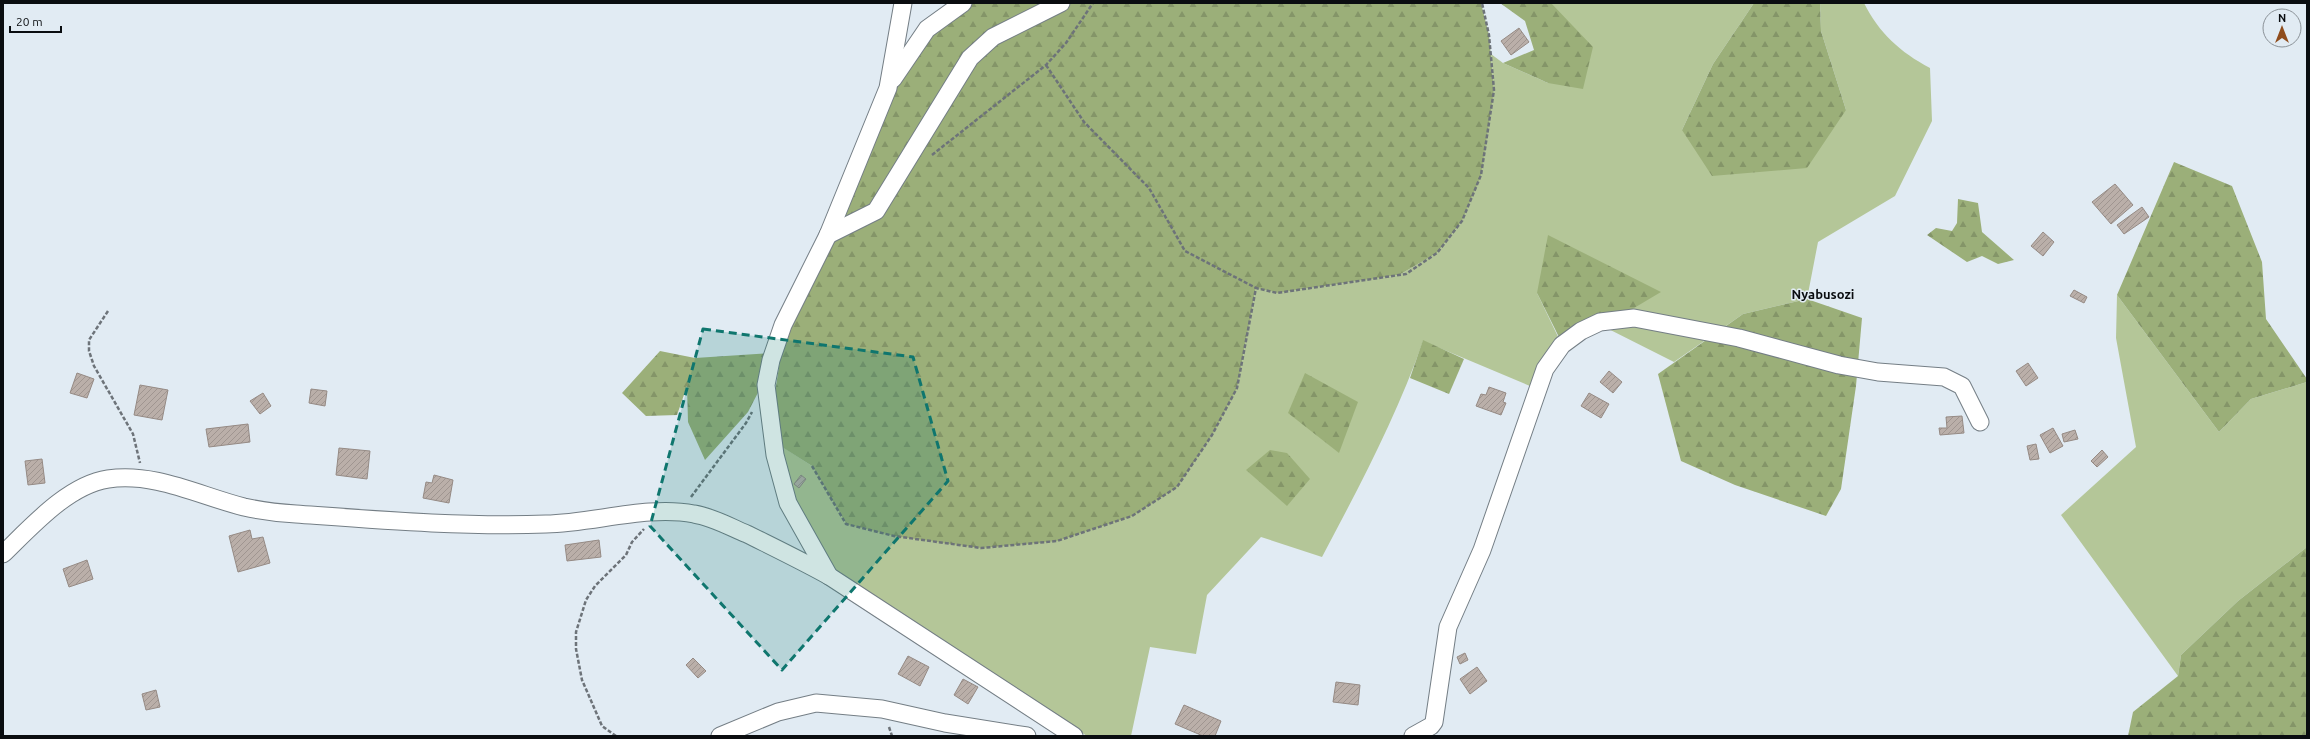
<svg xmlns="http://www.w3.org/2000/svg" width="2310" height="739" viewBox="0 0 2310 739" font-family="Ubuntu,sans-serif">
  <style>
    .green { fill: #b4c698 }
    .forest { fill: url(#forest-firs) }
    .building { fill: url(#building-hatch); stroke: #958a84 }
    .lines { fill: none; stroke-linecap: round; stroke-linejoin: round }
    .street-casing { stroke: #747e85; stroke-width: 19 }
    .path { stroke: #6d7379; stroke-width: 2.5; stroke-dasharray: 4 2; stroke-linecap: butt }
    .street { stroke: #fff; stroke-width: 17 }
    .marked { fill: #0f766e; fill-opacity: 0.2; stroke: #0f766e; stroke-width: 3; stroke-dasharray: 8 5; stroke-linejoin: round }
    .labels { text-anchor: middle; stroke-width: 3; stroke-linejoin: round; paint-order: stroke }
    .quarter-label { font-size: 13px; font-weight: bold; fill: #0a0d10; stroke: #e1ebf3 }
  </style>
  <defs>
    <pattern id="forest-firs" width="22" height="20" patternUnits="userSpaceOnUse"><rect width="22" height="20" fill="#9baf79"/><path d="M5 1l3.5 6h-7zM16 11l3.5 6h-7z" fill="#849568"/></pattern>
    <pattern id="building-hatch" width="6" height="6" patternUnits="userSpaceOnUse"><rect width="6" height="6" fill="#baafa9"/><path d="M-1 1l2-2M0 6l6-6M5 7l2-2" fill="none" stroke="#9f9590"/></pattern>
  </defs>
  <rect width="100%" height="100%" fill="#e1ebf3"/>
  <g class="green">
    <path d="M1547,3H1754L1713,64L1682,130L1846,110L1821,31L1820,3H1864C1879,33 1900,52 1930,68L1932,121L1895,196L1818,242L1807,299L1743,314L1674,362L1537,293L1562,345L1537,389L1423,341C1397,416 1359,487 1322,557L1261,537L1207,595L1196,654L1150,647L1131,736H1087L838,574L791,503L781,446L812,466L846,524L1237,388L1256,288L1277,293L1399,275L1437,253L1462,221L1494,90L1491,54L1503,63L1548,83Z"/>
    <path d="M2117,295L2219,432L2251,399L2307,382V547L2238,601L2181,655L2178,676L2061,515L2136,447L2116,338Z"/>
  </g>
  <g class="forest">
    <path d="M965,3H1481L1489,35L1494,90L1481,175L1462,221L1437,253L1399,275L1277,293L1256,288L1237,388L1212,435L1177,487L1132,516L1057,541L981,548L894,536L846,524L812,466L771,440L776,386L783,341L882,113L926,31Z"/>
    <path d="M1500,3H1551L1593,47L1583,89L1548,83L1503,63L1534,50L1525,21Z"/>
    <path d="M1754,3H1820L1821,31L1846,110L1807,168L1712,176L1682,130L1713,64Z"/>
    <path d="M2174,162L2232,186L2262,262L2266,319L2307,379V382L2251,399L2219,432L2117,295Z"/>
    <path d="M1958,199L1978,203L1982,232L2014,260L1998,264L1982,256L1967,262L1927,235L1936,228L1952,231L1957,223Z"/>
    <path d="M1548,235L1661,292L1565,349L1537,293Z"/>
    <path d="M1807,299L1862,318L1856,386L1841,489L1826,516L1735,485L1681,461L1658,374L1743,314Z"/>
    <path d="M1423,340L1464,359L1449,394L1410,378Z"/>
    <path d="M660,351L695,358L773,353L765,379L748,412L705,460L688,422L687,386L677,415L646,416L622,393Z"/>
    <path d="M1305,373L1358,402L1339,453L1288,413Z"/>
    <path d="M1270,450L1287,453L1310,479L1287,506L1246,470Z"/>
    <path d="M2307,547V736H2128L2133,712L2178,676L2181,655L2238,601Z"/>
  </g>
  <g class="building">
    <path d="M1519,28L1529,42L1511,55L1501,41Z"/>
    <path d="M2115,184L2133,205L2111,224L2092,202Z"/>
    <path d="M2142,207L2149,217L2124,234L2117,225Z"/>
    <path d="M2043,232L2054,242L2043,256L2031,246Z"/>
    <path d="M2074,290L2087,297L2084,303L2070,296Z"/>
    <path d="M2028,363L2038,378L2026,386L2016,371Z"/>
    <path d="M1609,371L1622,382L1613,393L1600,382Z"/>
    <path d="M77,373L94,379L87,398L70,393Z"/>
    <path d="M140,385L168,390L162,420L134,415Z"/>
    <path d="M1489,387L1506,393L1503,402L1506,403L1501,415L1476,406L1481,394L1486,395Z"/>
    <path d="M311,389L327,391L325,406L309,403Z"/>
    <path d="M263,393L271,406L260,414L250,401Z"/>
    <path d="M1589,393L1609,404L1601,418L1581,406Z"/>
    <path d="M1962,416L1964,433L1940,435L1939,428H1947L1946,417Z"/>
    <path d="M248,424L250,442L209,447L206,429Z"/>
    <path d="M2053,428L2063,446L2050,453L2040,435Z"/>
    <path d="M2075,430L2078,439L2064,442L2062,434Z"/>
    <path d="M2036,444L2039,459L2030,460L2027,446Z"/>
    <path d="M339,448L370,451L367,479L336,475Z"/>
    <path d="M2102,450L2108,457L2097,467L2091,461Z"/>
    <path d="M42,459L45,483L28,485L25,461Z"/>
    <path d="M434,475L453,480L449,503L423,498L426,482L432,483Z"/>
    <path d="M801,475L806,479L799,488L794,484Z"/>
    <path d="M250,530L252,539L263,537L270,563L238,572L229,536Z"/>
    <path d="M599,540L601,557L567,561L565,545Z"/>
    <path d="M87,560L93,579L69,587L63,569Z"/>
    <path d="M1465,653L1468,660L1460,664L1457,657Z"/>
    <path d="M908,656L929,667L920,686L898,674Z"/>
    <path d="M693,658L706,671L698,678L686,665Z"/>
    <path d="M1477,667L1487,681L1470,694L1460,679Z"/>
    <path d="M963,679L978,687L968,704L954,695Z"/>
    <path d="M1336,682L1360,685L1358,705L1333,702Z"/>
    <path d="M156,690L160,707L146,710L142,694Z"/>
    <path d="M1184,705L1221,721L1215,736H1203L1175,724Z"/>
  </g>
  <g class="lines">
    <defs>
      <g id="street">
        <path d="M903,3L888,88L828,235L783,325L771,360L766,385L775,455L788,503L829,576L1074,736"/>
        <path d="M893,79L927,29L963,3"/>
        <path d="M828,235L876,211L970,58L993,37L1061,3"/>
        <path d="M3,554C31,527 68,485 108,479C155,472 200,496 244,507C262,511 279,513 296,514C379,520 463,527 546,524C594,523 648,505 694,514C713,517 730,527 747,534C775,548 802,561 829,576"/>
        <path d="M720,736L778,712L816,703L882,709L945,723L1027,736"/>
        <path d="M1413,736L1431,726L1434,722L1448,627L1482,550L1545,369L1562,345L1581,331L1600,322L1634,318L1739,338L1839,365L1878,372L1944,377L1962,386L1980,422"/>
      </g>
    </defs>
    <use href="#street" class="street-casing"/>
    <g class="path">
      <path d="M1046,65L1084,122L1149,188L1185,251L1256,288"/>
      <path d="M932,155L1046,65L1066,43L1093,3"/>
      <path d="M108,311L89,340V351L94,366L133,434L140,463"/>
      <path d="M812,466L846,524L894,536L981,548L1057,541L1132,516L1177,487L1212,435L1237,388L1256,288L1277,293L1406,274L1437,253L1462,221L1481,175L1494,90L1489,35L1482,3"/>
      <path d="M691,497L746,423L752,412"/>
      <path d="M889,727L892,736"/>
      <path d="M616,736L602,726L582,680L576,649V632L586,600L595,586L626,555L632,542L644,529"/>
    </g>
    <use href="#street" class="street"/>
  </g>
  <path class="marked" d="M703,329L913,357L948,481L782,670L650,526Z"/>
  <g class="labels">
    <g class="quarter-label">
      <text x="1823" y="299">Nyabusozi</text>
    </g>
  </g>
  <rect width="2310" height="739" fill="none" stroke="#0a0d10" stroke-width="8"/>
  <g transform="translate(2282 28)"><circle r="19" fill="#e1ebf3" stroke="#8b9298"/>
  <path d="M0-3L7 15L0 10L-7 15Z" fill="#8f4c1c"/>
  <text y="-6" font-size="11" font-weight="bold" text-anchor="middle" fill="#0a0d10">N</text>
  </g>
  <path d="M10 26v6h51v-6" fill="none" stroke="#0a0d10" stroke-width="2"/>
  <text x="16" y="26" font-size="12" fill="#0a0d10" stroke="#e1ebf3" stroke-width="3" paint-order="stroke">20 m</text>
</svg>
